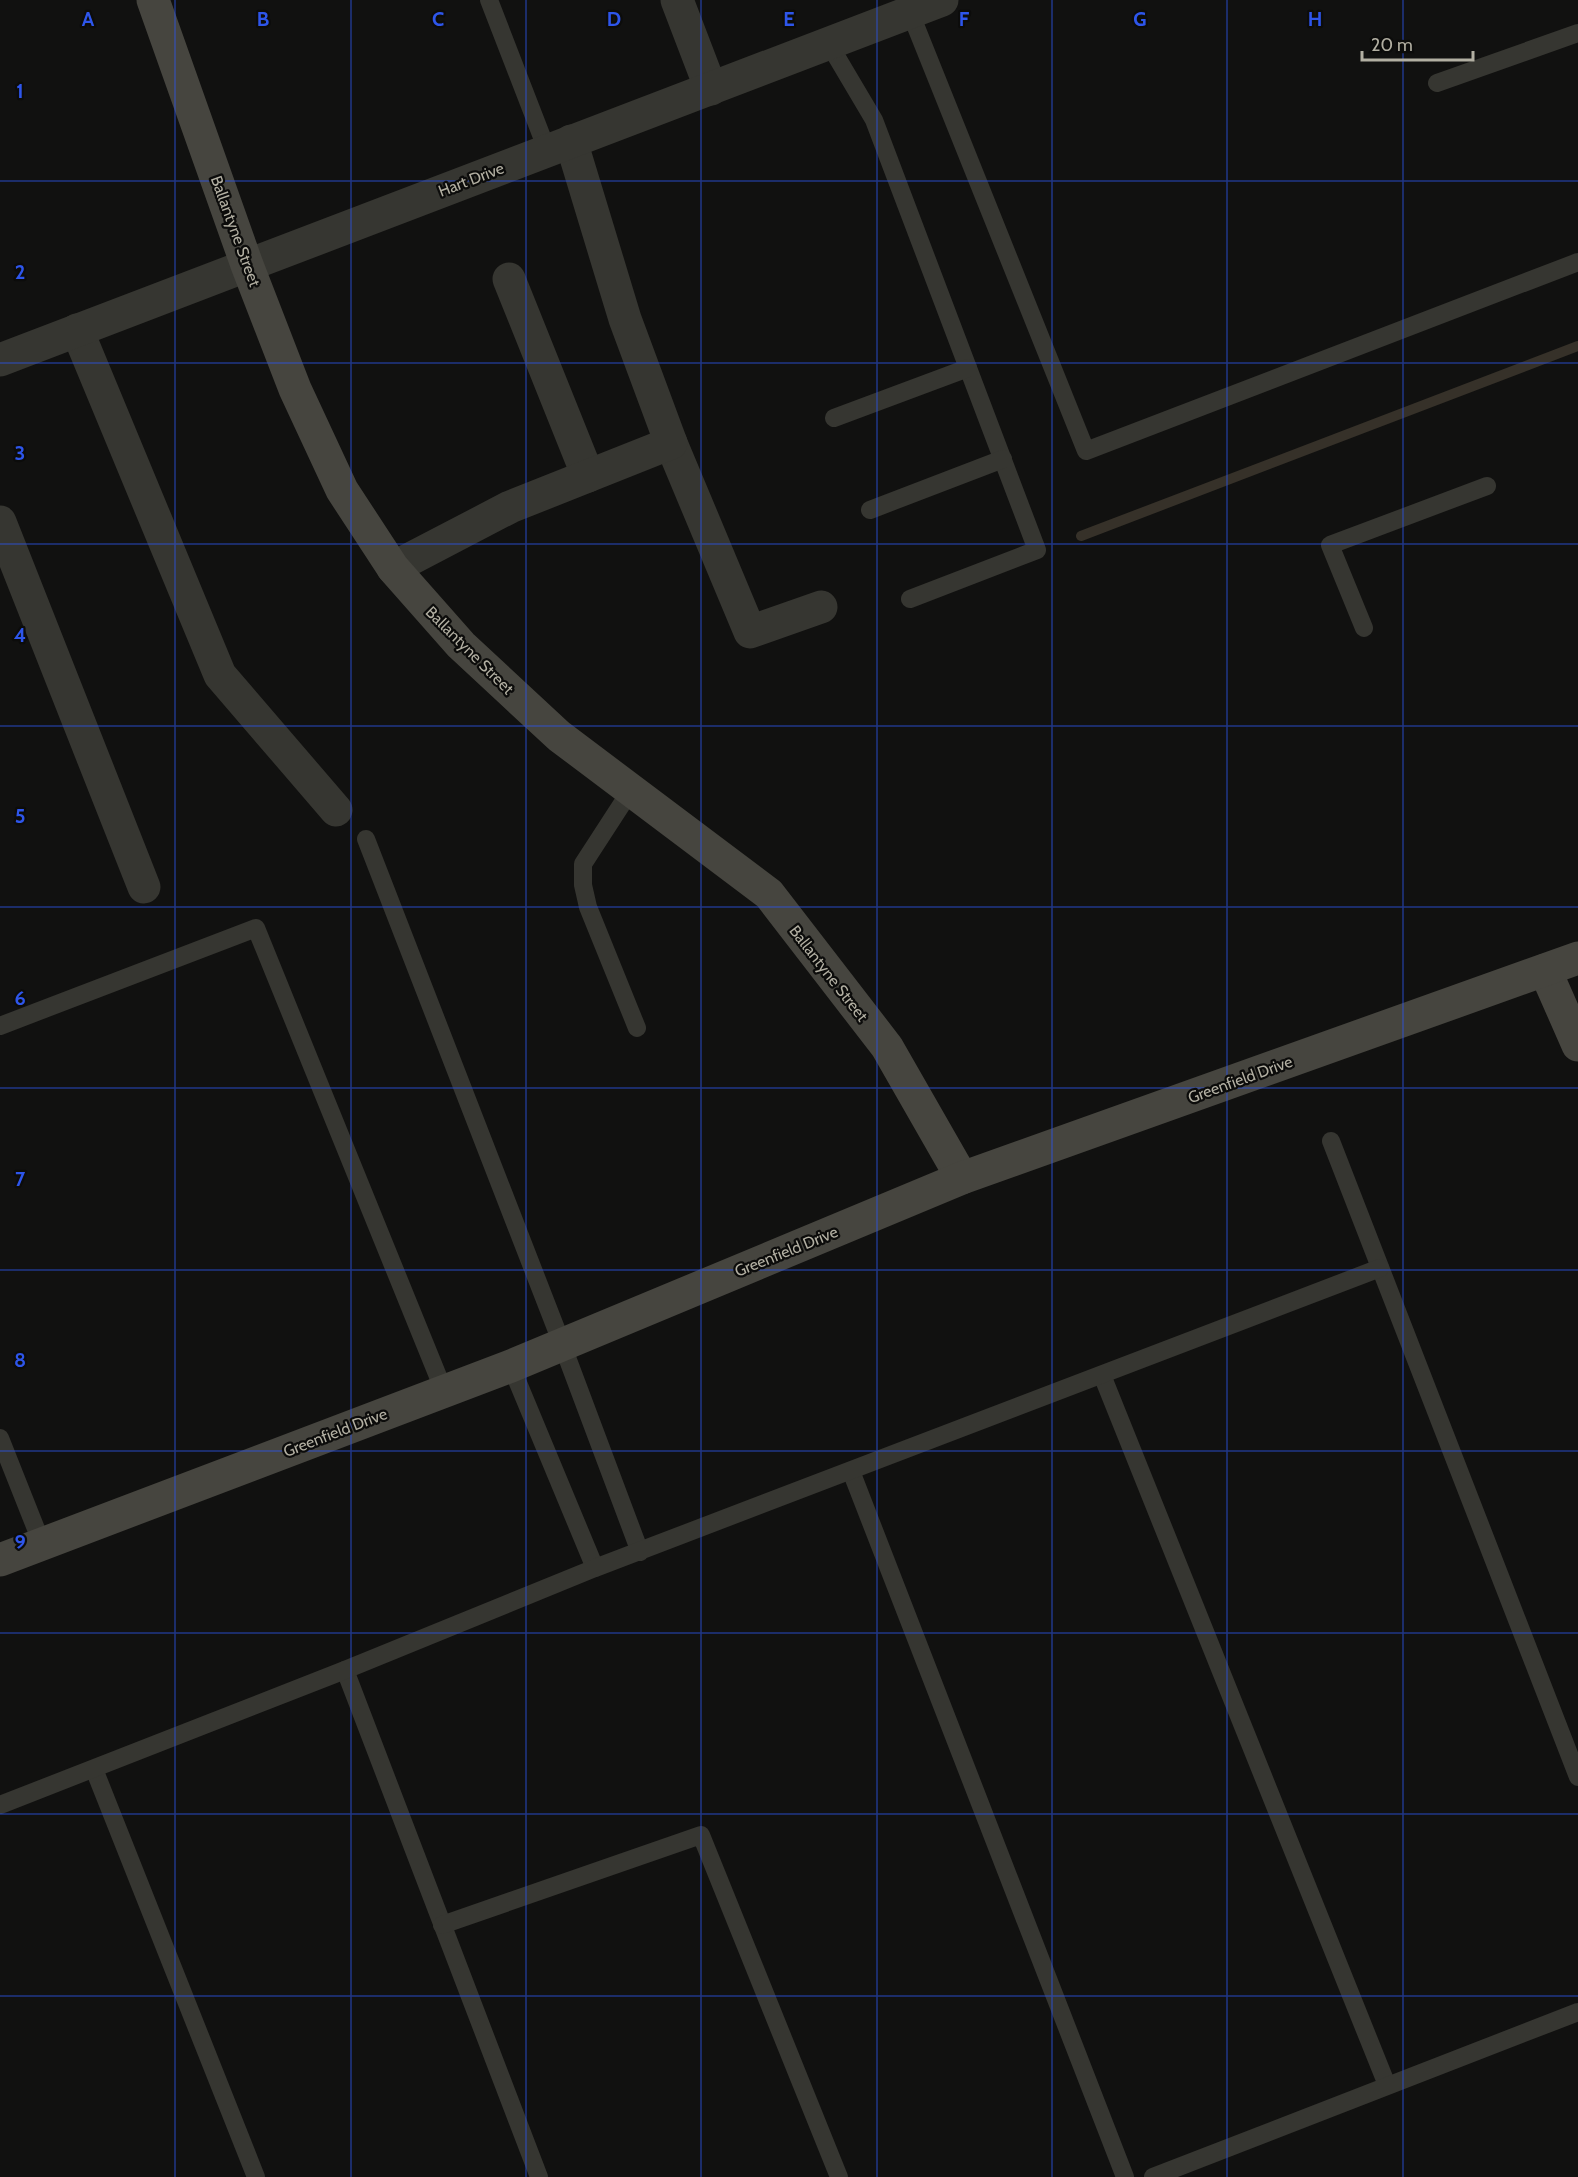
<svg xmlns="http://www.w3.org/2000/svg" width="1578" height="2177" viewBox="0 0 1578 2177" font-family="Cabin,sans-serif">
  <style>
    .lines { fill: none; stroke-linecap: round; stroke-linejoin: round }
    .stream { stroke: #363129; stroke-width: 10 }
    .service { stroke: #363631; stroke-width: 18 }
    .minor { stroke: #363631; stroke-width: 33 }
    .tertiary { stroke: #363631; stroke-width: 33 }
    .secondary { stroke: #46453f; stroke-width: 33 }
    .grid { fill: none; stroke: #2e56eb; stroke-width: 1.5; stroke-opacity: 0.55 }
    .labels { text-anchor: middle; stroke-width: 4.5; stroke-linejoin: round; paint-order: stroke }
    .street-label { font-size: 16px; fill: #b2afa2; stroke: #0c0c0b }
    .grid-label { font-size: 20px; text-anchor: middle; font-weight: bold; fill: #2e56eb; stroke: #0c0c0b; stroke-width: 4.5; stroke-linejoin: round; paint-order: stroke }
  </style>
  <rect width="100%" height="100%" fill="#111110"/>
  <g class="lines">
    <path class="stream" d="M1081,536L1578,346"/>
    <g class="service">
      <path d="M489,0L547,150"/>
      <path d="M910,12L1086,451L1578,262"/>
      <path d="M829,44L874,120L1037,550L910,599"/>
      <path d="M1437,83L1578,33"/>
      <path d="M834,418L968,368"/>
      <path d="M870,510L1003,459"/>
      <path d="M1364,628L1330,545L1487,486"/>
      <path d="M631,790L583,864V885L588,907L637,1028"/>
      <path d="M366,839L562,1344L640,1552"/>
      <path d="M0,1026L256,928L444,1391"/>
      <path d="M1331,1141L1578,1777"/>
      <path d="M511,1366L595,1568"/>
      <path d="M1102,1375L1387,2085"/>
      <path d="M0,1438L42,1544"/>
      <path d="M851,1471L1125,2177"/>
      <path d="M345,1670L539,2177"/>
      <path d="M94,1769L256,2177"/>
      <path d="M0,1805L345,1670L595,1568L1380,1268"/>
      <path d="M442,1925L701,1835L839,2177"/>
      <path d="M1153,2177L1578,2012"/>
    </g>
    <g class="minor">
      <path d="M677,0L711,89"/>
      <path d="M509,279L588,476"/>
      <path d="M77,330L220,675L336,810"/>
      <path d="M671,443L750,632L821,607"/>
      <path d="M0,522L144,887"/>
      <path d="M393,568L510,507L671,443L625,319L571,141"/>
    </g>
    <path class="tertiary" d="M0,360L942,0"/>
    <g class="secondary">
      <path d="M153,0L247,265L295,389L342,490L393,568L461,645L559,736L769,894L887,1047L962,1178"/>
      <path d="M1545,970L1578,1045"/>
      <path d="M0,1560L511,1366L962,1178L1578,958"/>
    </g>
  </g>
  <path class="grid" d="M175,0V2177M351,0V2177M526,0V2177M701,0V2177M877,0V2177M1052,0V2177M1227,0V2177M1403,0V2177M0,181H1578M0,363H1578M0,544H1578M0,726H1578M0,907H1578M0,1088H1578M0,1270H1578M0,1451H1578M0,1633H1578M0,1814H1578M0,1996H1578"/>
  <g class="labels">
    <g class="street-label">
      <text transform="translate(471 179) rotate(-21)" y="6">Hart Drive</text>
      <text transform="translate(236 231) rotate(70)" y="6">Ballantyne Street</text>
      <text transform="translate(470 650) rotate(45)" y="6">Ballantyne Street</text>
      <text transform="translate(829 973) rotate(52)" y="6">Ballantyne Street</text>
      <text transform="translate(1240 1079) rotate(-20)" y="6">Greenfield Drive</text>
      <text transform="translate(786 1251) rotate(-22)" y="6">Greenfield Drive</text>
      <text transform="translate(335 1432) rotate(-21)" y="6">Greenfield Drive</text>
    </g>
  </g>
  <g class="grid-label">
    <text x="88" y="26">A</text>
    <text x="263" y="26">B</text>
    <text x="438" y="26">C</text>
    <text x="614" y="26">D</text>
    <text x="789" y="26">E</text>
    <text x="964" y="26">F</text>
    <text x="1140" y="26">G</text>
    <text x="1315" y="26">H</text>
    <text x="20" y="98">1</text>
    <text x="20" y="279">2</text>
    <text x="20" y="460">3</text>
    <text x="20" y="642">4</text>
    <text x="20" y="823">5</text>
    <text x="20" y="1005">6</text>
    <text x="20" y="1186">7</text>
    <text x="20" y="1367">8</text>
    <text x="20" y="1549">9</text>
  </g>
  <path d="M1362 51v9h111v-9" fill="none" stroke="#b2afa2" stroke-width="3"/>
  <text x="1371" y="51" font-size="18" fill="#b2afa2" stroke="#0c0c0b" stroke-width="4.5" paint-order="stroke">20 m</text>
</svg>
